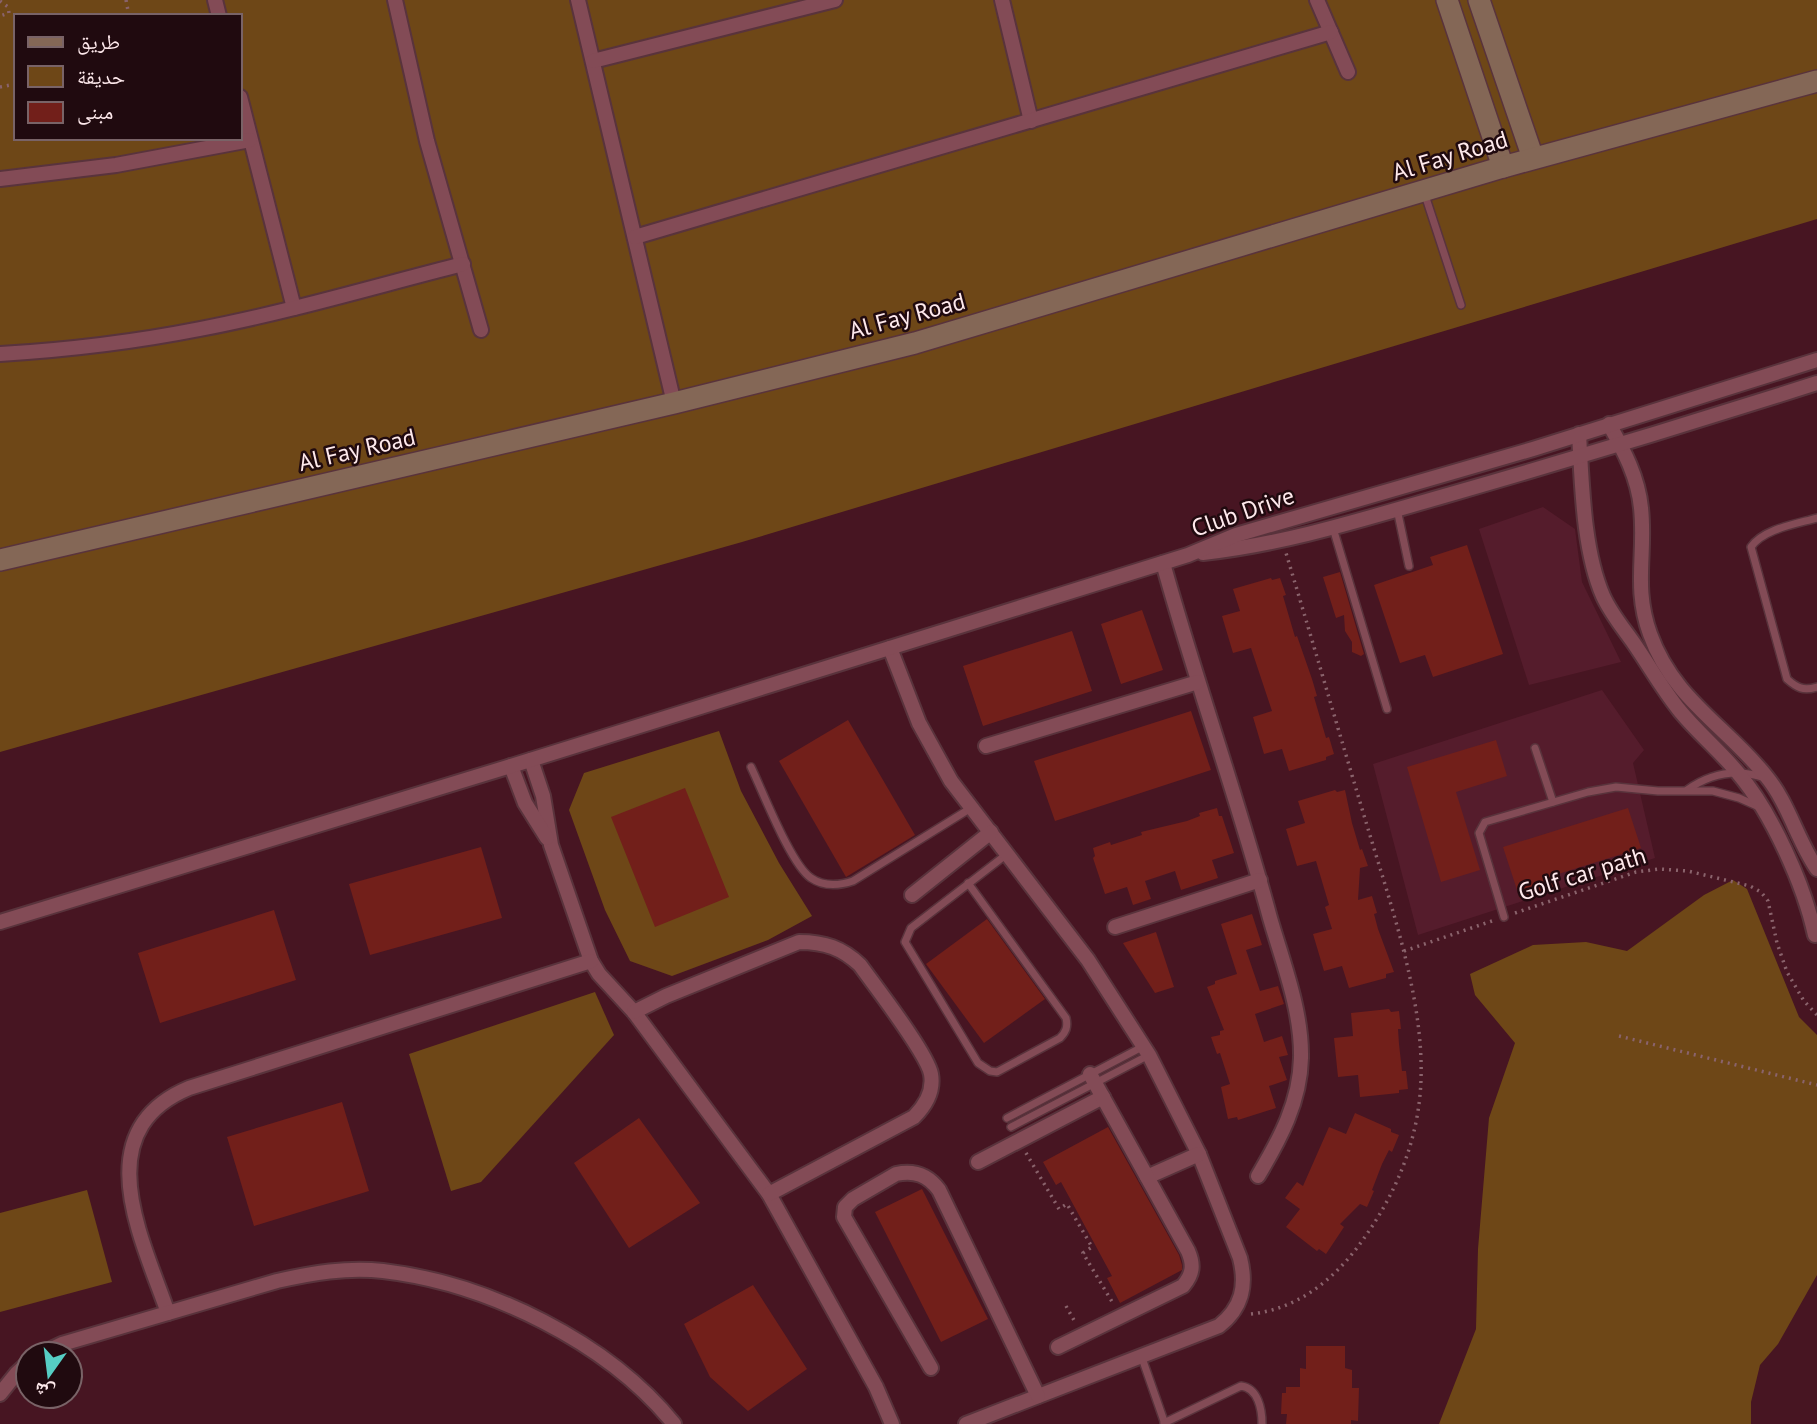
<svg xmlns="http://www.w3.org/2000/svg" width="1817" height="1424" viewBox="0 0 1817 1424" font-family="'PT Sans','Noto Naskh Arabic',sans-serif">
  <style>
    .built { fill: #551c2c }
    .green { fill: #6e4717; fill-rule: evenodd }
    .building { fill: #721f1a }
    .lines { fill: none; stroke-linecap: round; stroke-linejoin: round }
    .lane-casing { stroke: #59333c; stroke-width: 10 }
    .street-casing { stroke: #59333c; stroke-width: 18 }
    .secondary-casing { stroke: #59333c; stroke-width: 24 }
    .path { stroke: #8a636c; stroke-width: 3.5; stroke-dasharray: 2 5; stroke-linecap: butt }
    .lane { stroke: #834b56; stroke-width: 7 }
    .street { stroke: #834b56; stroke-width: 14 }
    .secondary { stroke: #846756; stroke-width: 21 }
    .labels { text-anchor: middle; stroke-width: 5; stroke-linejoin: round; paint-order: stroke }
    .street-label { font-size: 24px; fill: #fee9ec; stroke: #200a0f }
  </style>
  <rect width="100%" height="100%" fill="#471522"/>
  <g class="built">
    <path d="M1543,507L1575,529L1582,582L1621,662L1529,685L1479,529Z"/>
    <path d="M1602,690L1644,750L1633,763L1655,858L1418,935L1373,764Z"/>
  </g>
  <g class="green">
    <path d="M0,0H1817V219L742,542L0,752ZM16,16H240V138H16Z"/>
    <path d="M719,731L741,791L779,863L812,916L768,940L672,976L630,961L605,910L569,810L584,773Z"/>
    <path d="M1733,880L1747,889L1799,1017L1817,1035V1275L1778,1344L1760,1365L1751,1402V1424H1439L1476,1329L1478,1249L1489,1118L1515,1043L1475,995L1470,974L1533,945L1586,942L1627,951L1704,895Z"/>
    <path d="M595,992L614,1035L481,1182L451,1191L409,1054Z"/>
    <path d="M87,1190L112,1282L0,1312V1213Z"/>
  </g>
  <g class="building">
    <path d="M1467,545L1503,654L1433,677L1425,655L1400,663L1374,585L1433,565L1430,557Z"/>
    <path d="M1340,572L1364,654L1361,656L1352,652V642L1345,631L1344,615L1336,618L1323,577Z"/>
    <path d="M1271,578L1272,580L1280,578L1286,595L1283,596L1295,637L1297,636L1312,679L1317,696L1314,697L1326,738L1329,737L1334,754L1326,757V760L1289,771L1282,749L1264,754L1253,717L1272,711L1251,648L1233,653L1222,616L1240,611L1233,589Z"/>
    <path d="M1142,610L1163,670L1121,684L1101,624Z"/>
    <path d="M1072,631L1092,691L983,726L963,666Z"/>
    <path d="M1191,711L1211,770L1055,821L1034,761Z"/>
    <path d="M848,720L915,835L846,877L779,761Z"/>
    <path d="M1496,740L1507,776L1456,792L1480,870L1441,882L1407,767Z"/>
    <path d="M685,788L729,897L655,927L611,817Z"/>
    <path d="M1335,790L1337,792L1345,790L1352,823L1360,850L1362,849L1368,866L1360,868L1358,900L1372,896L1377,913L1374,914L1378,929L1394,972L1386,974V978L1349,988L1342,966L1324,971L1313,934L1332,929L1325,907L1329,905L1316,861L1297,866L1286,829L1305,823L1298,801Z"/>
    <path d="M1217,808L1219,816H1222L1234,853L1212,860L1218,878L1181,890L1175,871L1145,881L1151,899L1133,905L1127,887L1105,894L1093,858L1095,856L1093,848L1110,842L1111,845L1142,835L1141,832L1187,821L1200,816L1199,813Z"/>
    <path d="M1628,808L1641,848L1555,875L1559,887L1520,899L1503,847Z"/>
    <path d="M481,847L502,918L370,955L349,884Z"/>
    <path d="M274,910L296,980L160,1023L138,953Z"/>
    <path d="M1252,914L1262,945L1246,950L1260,991L1278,986L1284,1004L1255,1014L1264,1042L1282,1036L1288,1055L1279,1057L1287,1080L1269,1086L1276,1108L1238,1120L1237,1117L1228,1119L1221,1087L1230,1084L1220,1053L1217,1054L1211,1037L1220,1035V1031L1224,1030L1207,987L1215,984V981L1237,974L1221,924Z"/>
    <path d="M987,919L1045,999L984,1043L926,964Z"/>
    <path d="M1156,932L1174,987L1155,993L1123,943Z"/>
    <path d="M1389,1009L1391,1012L1399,1011L1401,1029H1398L1399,1044L1402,1071H1406L1408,1089L1399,1090V1093L1360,1097L1358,1075L1338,1077L1334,1038L1353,1036L1351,1013Z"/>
    <path d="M342,1102L369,1191L254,1226L227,1137Z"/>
    <path d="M1355,1113L1391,1129V1132L1399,1135L1392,1152L1389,1150L1382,1164L1372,1190L1374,1191L1367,1207L1360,1204L1340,1224L1344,1227L1326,1254L1319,1249L1317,1251L1286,1227L1300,1209L1285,1198L1297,1182L1303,1186L1329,1127L1346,1134Z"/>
    <path d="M639,1118L700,1203L629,1248L574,1163Z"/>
    <path d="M1108,1127L1179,1255L1182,1265V1270L1120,1303L1107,1278L1112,1276L1061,1182L1056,1185L1043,1162Z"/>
    <path d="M922,1189L988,1319L941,1342L875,1212Z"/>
    <path d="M753,1285L807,1369L748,1411L710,1377L684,1324Z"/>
    <path d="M1306,1346H1345V1368L1352,1370V1388H1359L1358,1421L1351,1420V1424H1286L1287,1414H1281L1282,1393H1286V1387H1300V1368L1306,1369Z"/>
  </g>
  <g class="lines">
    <defs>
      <g id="lane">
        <path d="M1425,195L1461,305"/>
        <path d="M1397,509L1409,566"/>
        <path d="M1817,518C1796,524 1763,529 1751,547L1787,679C1797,688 1803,691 1817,687"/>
        <path d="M1333,528L1387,709"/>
        <path d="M1535,748L1553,802"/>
        <path d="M751,767C763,792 791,865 811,878C824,887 838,886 853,881L971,808"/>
        <path d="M1687,790C1711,773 1736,768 1765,778"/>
        <path d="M968,883L1066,1018C1068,1027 1066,1032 1060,1038L997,1072L990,1071L978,1063L905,942L911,928L1007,854"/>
        <path d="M1504,917L1479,833L1485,822L1588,792L1616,787L1658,791H1713L1739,798L1757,806"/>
        <path d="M1007,1118L1144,1046"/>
        <path d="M1011,1127L1149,1055"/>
        <path d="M1142,1358L1165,1424"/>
        <path d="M1164,1423L1241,1386C1258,1388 1262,1409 1262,1424"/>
      </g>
      <g id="street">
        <path d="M215,0L219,16"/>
        <path d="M395,0L427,141L481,330"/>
        <path d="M578,0L674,403"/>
        <path d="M1002,0L1031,121"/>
        <path d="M1317,0L1348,72"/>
        <path d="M593,61L835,0"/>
        <path d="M240,97L294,308"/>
        <path d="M0,179L116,165L250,140"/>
        <path d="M635,237L1331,32"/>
        <path d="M0,354C67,350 134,342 200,329C289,312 376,286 463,264"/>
        <path d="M1609,424C1624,451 1638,477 1641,508C1646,554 1633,587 1650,634C1673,699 1726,726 1766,776C1789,804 1797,840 1817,869"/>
        <path d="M1579,434C1582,484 1583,550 1603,596C1611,614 1624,629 1635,645C1650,667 1663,690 1680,711C1698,733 1720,751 1738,773C1772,813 1804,885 1815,935"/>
        <path d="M1203,553C1287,544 1370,517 1451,494C1573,459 1695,422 1817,383"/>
        <path d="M1163,563C1196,682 1238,799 1270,918C1283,963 1302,1011 1301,1058C1300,1102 1280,1139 1258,1176"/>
        <path d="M890,648L919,723L951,781L1088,960L1149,1055L1199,1154L1240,1258C1247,1286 1242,1308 1219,1326L966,1424"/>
        <path d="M986,746L1198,682"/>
        <path d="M531,760L543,796L551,845L591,961L599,974L634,1012L769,1194L876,1387L892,1424"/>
        <path d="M511,766L525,803L547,838"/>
        <path d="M912,895L991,832"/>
        <path d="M0,922L511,766L1188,555L1236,535L1533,449L1817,360"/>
        <path d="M1115,927L1260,880"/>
        <path d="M634,1012L666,996L799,942C825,942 842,948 860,965C875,986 927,1053 931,1074C934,1091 926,1105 914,1117L769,1194"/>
        <path d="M978,1162L1103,1097"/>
        <path d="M1147,1177L1199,1154"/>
        <path d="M168,1313C142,1238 86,1131 189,1088L591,961"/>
        <path d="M1058,1347L1183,1286C1193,1274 1194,1265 1188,1251L1090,1074"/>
        <path d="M41,1354L62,1344L277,1281C312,1273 347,1267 383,1271C487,1283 608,1342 674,1424"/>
        <path d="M931,1368L844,1217L845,1207L853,1199L896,1174C915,1170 928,1175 939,1190L1038,1396"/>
        <path d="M0,1394L16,1374L28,1363"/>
      </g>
      <g id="secondary">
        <path d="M1447,0L1503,167"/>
        <path d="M1479,0L1533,158"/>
        <path d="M0,560L674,403L915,343L1503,167L1817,81"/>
      </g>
    </defs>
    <use href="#lane" class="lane-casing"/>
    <use href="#street" class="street-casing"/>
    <use href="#secondary" class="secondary-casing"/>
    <g class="path">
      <path d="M126,0L129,16"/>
      <path d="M0,1L8,7L9,13L0,16"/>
      <path d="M0,87L16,84"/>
      <path d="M1515,913L1636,872L1659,869L1688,871L1750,886L1761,892L1768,901L1777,943L1787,972L1804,1001L1817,1015"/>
      <path d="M1404,951L1492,921"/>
      <path d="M1619,1036L1817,1085"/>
      <path d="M1026,1153L1059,1209L1067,1204L1092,1247L1083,1253L1114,1305"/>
      <path d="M1066,1306L1075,1322"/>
      <path d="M1251,1314C1298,1309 1335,1279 1362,1241C1393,1198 1415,1149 1420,1095C1428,1012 1393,912 1369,832C1341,739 1314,646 1286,553"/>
    </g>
    <use href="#lane" class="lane"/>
    <use href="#street" class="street"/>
    <use href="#secondary" class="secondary"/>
  </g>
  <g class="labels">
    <g class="street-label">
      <text transform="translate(1450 156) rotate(-17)" y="8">Al Fay Road</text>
      <text transform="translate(907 316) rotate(-15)" y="8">Al Fay Road</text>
      <text transform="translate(357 450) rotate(-13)" y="8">Al Fay Road</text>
      <text transform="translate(1243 512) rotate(-19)" y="8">Club Drive</text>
      <text transform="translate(1582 874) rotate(-17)" y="8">Golf car path</text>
    </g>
  </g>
  <rect x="14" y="14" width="228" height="126" fill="#200a0f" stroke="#796367" stroke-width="2"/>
  <rect x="28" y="37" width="35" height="10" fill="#846756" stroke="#796367" stroke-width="2"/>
  <text x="77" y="49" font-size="21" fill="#fee9ec">طريق</text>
  <rect x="28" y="66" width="35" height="21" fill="#6e4717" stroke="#796367" stroke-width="2"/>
  <text x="77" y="84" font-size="21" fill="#fee9ec">حديقة</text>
  <rect x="28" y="102" width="35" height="21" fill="#721f1a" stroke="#796367" stroke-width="2"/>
  <text x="77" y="119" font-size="21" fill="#fee9ec">مبنى</text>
  <g transform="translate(49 1375) rotate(194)"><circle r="33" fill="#200a0f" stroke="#796367" stroke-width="2"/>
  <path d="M0-5L12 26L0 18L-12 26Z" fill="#56cec4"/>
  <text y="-10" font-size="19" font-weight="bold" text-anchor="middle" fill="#fee9ec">ش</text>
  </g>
</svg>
